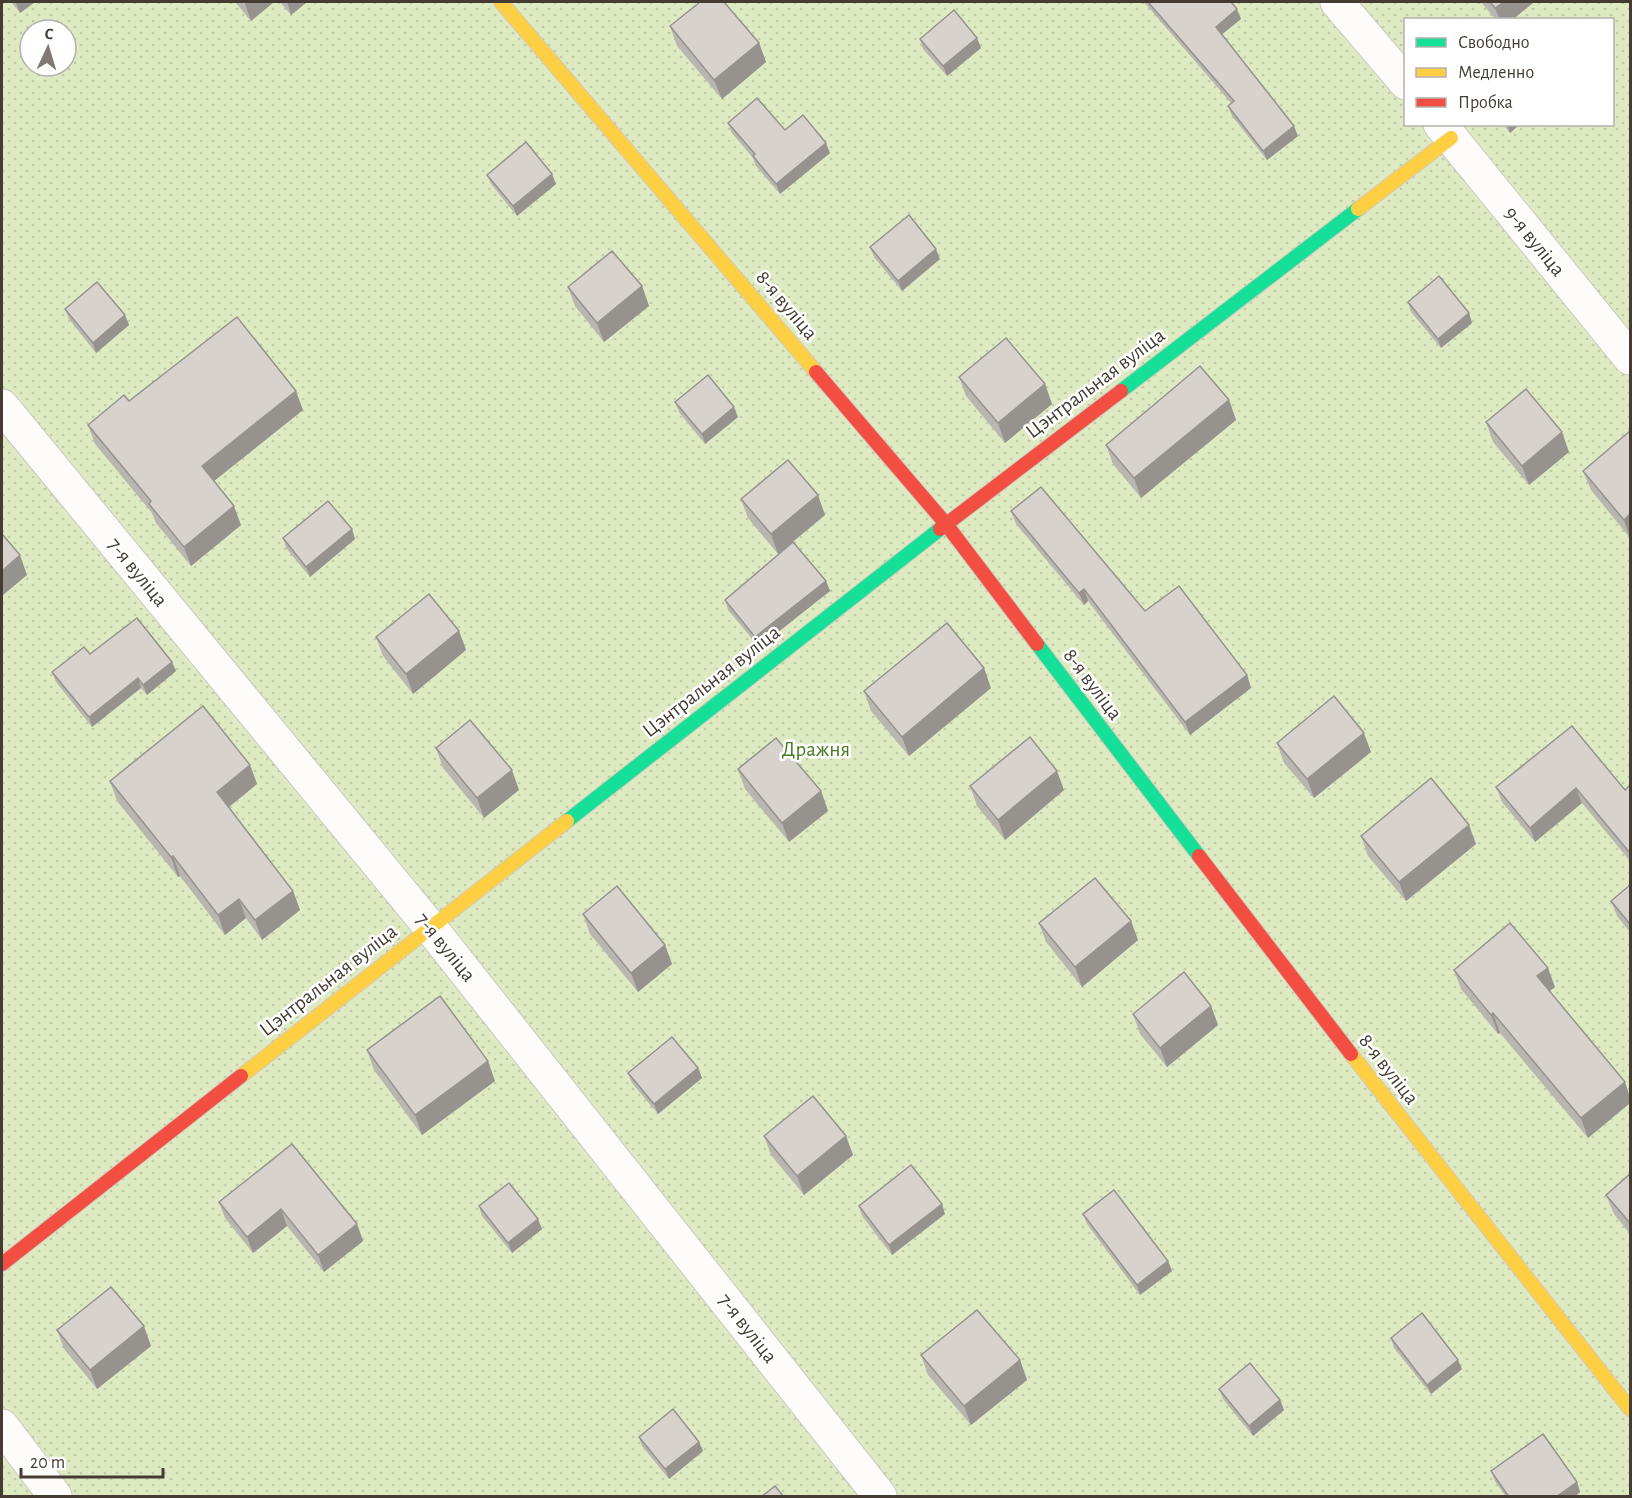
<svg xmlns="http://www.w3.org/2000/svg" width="1632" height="1498" viewBox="0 0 1632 1498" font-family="'Alegreya Sans',sans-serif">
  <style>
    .park { fill: url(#park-dots); fill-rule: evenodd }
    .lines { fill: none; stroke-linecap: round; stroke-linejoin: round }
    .street-casing { stroke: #cbc7c1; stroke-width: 35 }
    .fast-casing { stroke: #d0cabd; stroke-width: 16 }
    .slow-casing { stroke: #d0cabd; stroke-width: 16 }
    .jam-casing { stroke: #d0cabd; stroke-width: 16 }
    .street { stroke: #fdfcfb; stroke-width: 33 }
    .fast { stroke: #16e098; stroke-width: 14 }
    .slow { stroke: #ffcf43; stroke-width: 14 }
    .jam { stroke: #f24e42; stroke-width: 14 }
    .wall { fill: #b9b5af }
    .shaded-wall { fill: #96938f }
    .building { fill: #d7d2cc; stroke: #96938f; stroke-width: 1.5 }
    .labels { text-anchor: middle; stroke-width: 5; stroke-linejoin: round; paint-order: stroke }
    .street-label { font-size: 21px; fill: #443c32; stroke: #fff }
    .park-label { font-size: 21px; fill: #487a21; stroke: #fff }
  </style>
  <defs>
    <pattern id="park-dots" width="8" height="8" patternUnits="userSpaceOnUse" patternTransform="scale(1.5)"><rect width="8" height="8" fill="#deebc2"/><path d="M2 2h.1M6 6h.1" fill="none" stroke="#c0caa7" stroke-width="1.8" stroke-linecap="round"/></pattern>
  </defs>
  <rect width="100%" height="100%" fill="#efebe5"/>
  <path class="park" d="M2,2H1630V1496H2ZM1406,20H1612V124H1406ZM30,30H66V66H30Z"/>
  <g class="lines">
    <defs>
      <g id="street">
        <path d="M1337,2L1406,83"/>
        <path d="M1440,124L1630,358"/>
        <path d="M2,406L430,927L880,1496"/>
        <path d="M2,1426L55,1496"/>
      </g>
      <g id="fast">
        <path d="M1121,391L1358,209"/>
        <path d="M1037,644L1199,856"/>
        <path d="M567,821L940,529"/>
      </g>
      <g id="slow">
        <path d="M501,2L816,372"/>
        <path d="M1358,209L1451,138"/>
        <path d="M1351,1054L1630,1409"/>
        <path d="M241,1076L567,821"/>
      </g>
      <g id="jam">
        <path d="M816,372L946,524L1037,644"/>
        <path d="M940,529L1121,391"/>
        <path d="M1199,856L1351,1054"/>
        <path d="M2,1264L241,1076"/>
      </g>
    </defs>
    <use href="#street" class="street-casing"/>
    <use href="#fast" class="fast-casing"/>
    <use href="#slow" class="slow-casing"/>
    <use href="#jam" class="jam-casing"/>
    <use href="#street" class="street"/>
    <use href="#fast" class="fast"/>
    <use href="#slow" class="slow"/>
    <use href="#jam" class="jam"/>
  </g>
  <g class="wall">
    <path d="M11,2H35L20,13Z"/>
    <path d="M235,2H274L251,21Z"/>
    <path d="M280,2H307L291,15Z"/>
    <path d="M1144,2H1231L1241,19L1222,34L1298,136L1267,160L1232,116L1228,106L1231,103Z"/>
    <path d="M1481,2H1534L1512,20H1496Z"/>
    <path d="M670,26L759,43L766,62L722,99L677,46Z"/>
    <path d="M977,38L981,48L947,76L923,49L920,39Z"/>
    <path d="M728,123L785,130L830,153L780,194L756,166L753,158L732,133Z"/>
    <path d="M1503,124H1520L1510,133Z"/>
    <path d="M552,174L556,184L517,216L491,184L487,175Z"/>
    <path d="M870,247L940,259L902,291L874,257Z"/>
    <path d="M642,286L649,306L604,342L575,306L568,287Z"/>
    <path d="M1408,302L1469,313L1472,323L1441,348L1411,312Z"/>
    <path d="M65,309L125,315L129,325L96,353L69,319Z"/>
    <path d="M959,377L1045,384L1052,404L1005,443L966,396Z"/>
    <path d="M1229,400L1236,420L1141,498L1113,464L1106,445Z"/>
    <path d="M129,401L303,410L214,481L241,525L191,566L156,523L152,513L95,444L88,425Z"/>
    <path d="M675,402L738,417L705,444L679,412Z"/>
    <path d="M1486,422L1569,452L1529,485L1493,442Z"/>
    <path d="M1630,431V538L1591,490L1583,471Z"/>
    <path d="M741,499L825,515L778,554L748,518Z"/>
    <path d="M1011,511L1145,611L1247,675L1251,688L1190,735L1088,601L1084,605L1016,524Z"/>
    <path d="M283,538L355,539L310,577L286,548Z"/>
    <path d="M826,581L830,591L759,647L728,610L725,600Z"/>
    <path d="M459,631L466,650L413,694L383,656L376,637Z"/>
    <path d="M90,654L172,662L176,671L147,695L141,688L92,727L56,682L52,672Z"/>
    <path d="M991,688L909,756L871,711L864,691Z"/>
    <path d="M1277,743L1371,752L1314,798L1284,763Z"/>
    <path d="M436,748L519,790L484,818L443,768Z"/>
    <path d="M250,765L257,784L229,807L293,891L300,910L262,940L246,918L225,935L180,876L178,877L117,801L110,781Z"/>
    <path d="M738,769L821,791L828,811L789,842L745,789Z"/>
    <path d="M1630,785V861L1582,803L1535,842L1502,802L1496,787L1625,790Z"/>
    <path d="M970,786L1064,790L1005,840L977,806Z"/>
    <path d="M1361,836L1476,844L1406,901L1368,856Z"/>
    <path d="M1630,885V932L1617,916L1611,901Z"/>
    <path d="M583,914L665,945L672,964L638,992L590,934Z"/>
    <path d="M1131,921L1138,940L1082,987L1046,942L1039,923Z"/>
    <path d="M1454,970L1555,987L1550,991L1630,1097V1103L1588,1138L1500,1033L1498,1034L1461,989Z"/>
    <path d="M1211,1006L1218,1025L1167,1067L1140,1034L1133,1014Z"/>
    <path d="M367,1050L495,1081L422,1135L374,1070Z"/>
    <path d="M698,1068L702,1078L658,1114L632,1083L628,1073Z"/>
    <path d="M764,1136H846L853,1155L804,1195L771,1155Z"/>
    <path d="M292,1144L357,1224L363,1241L324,1272L287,1226L253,1253L225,1218L219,1202Z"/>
    <path d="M1630,1174V1234L1614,1214L1606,1195Z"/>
    <path d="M479,1206L542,1229L512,1253L482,1216Z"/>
    <path d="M859,1206L945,1214L892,1255L862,1216Z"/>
    <path d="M1083,1214L1168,1261L1172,1271L1140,1295L1087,1224Z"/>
    <path d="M57,1330L151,1346L97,1389L64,1349Z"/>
    <path d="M1391,1338L1462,1369L1431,1394L1394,1348Z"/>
    <path d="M921,1355L1020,1360L1027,1380L971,1425L928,1375Z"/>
    <path d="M1219,1389L1280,1400L1284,1410L1253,1436L1223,1399Z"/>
    <path d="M639,1437L699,1442L703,1451L669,1479L642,1446Z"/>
    <path d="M1491,1471L1577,1482L1580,1492L1574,1497H1506L1495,1481Z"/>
  </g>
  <g class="shaded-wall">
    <path d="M19,2H35L20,13L16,3Z"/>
    <path d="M247,2H274L251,21L245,4Z"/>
    <path d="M287,2H307L291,15Z"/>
    <path d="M1504,2H1534L1512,20H1500L1495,8Z"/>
    <path d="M1237,9L1241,19L1220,36L1216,27Z"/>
    <path d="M977,38L981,48L947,76L943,66Z"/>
    <path d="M759,43L766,62L722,99L714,80Z"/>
    <path d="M1507,124H1520L1510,133Z"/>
    <path d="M1294,126L1298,136L1267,160L1263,151Z"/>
    <path d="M826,143L830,153L780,194L776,184Z"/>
    <path d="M552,174L556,184L517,216L513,206Z"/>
    <path d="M936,249L940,259L902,291L898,281Z"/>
    <path d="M642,286L649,306L604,342L597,323Z"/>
    <path d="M1469,313L1472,323L1441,348L1438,339Z"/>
    <path d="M125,315L129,325L96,353L93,343Z"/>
    <path d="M1045,384L1052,404L1005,443L998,423Z"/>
    <path d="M296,391L303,410L209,485L202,466Z"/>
    <path d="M1229,400L1236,420L1141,498L1134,478Z"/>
    <path d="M734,407L738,417L705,444L702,434Z"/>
    <path d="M1562,432L1569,452L1529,485L1522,466Z"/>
    <path d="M818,495L825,515L778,554L771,534Z"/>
    <path d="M234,506L241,525L191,566L184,547Z"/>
    <path d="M1630,514V538L1624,520Z"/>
    <path d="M352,529L355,539L310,577L306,567Z"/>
    <path d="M20,555L27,575L2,596V571Z"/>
    <path d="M826,581L830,591L759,647L755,637Z"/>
    <path d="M1084,589L1088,601L1084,605L1079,593Z"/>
    <path d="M459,631L466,650L413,694L406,674Z"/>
    <path d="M172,662L176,671L147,695L143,685Z"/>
    <path d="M984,668L991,688L909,756L902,737Z"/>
    <path d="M1247,675L1251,688L1190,735L1185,722Z"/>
    <path d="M138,678L141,688L92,727L89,717Z"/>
    <path d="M1364,733L1371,752L1314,798L1307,779Z"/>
    <path d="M250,765L257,784L224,811L217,792Z"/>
    <path d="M512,770L519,790L484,818L477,798Z"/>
    <path d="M1057,771L1064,790L1005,840L998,820Z"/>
    <path d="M1576,788L1582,803L1535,842L1530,828Z"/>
    <path d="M821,791L828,811L789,842L782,823Z"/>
    <path d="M1469,825L1476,844L1406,901L1399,882Z"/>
    <path d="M173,856L180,876L178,877L171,857Z"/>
    <path d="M293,891L300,910L262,940L255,920Z"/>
    <path d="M239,899L246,918L225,935L218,915Z"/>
    <path d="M1131,921L1138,940L1082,987L1075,967Z"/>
    <path d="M665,945L672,964L638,992L631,973Z"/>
    <path d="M1548,968L1555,987L1544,995L1537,976Z"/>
    <path d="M1211,1006L1218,1025L1167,1067L1160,1048Z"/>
    <path d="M1493,1013L1500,1033L1498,1034L1491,1015Z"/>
    <path d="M488,1061L495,1081L422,1135L415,1115Z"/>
    <path d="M698,1068L702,1078L658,1114L654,1104Z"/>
    <path d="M1625,1082L1630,1097V1103L1588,1138L1581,1118Z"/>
    <path d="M846,1136L853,1155L804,1195L797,1176Z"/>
    <path d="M942,1204L945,1214L892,1255L889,1245Z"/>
    <path d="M281,1209L287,1226L253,1253L247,1237Z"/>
    <path d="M538,1219L542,1229L512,1253L508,1243Z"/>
    <path d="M357,1224L363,1241L324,1272L318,1255Z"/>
    <path d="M1168,1261L1172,1271L1140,1295L1137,1285Z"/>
    <path d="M144,1326L151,1346L97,1389L90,1370Z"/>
    <path d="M1020,1360L1027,1380L971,1425L964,1406Z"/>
    <path d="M1458,1360L1462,1369L1431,1394L1427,1385Z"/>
    <path d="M1280,1400L1284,1410L1253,1436L1249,1426Z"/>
    <path d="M699,1442L703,1451L669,1479L665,1469Z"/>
    <path d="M1577,1482L1580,1492L1574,1497H1556Z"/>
  </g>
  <g class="building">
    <path d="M700,2H724L759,43L714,80L670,26Z"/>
    <path d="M1148,2H1231L1237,9L1216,27L1294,126L1263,151L1228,106L1234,101Z"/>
    <path d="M1490,2H1504L1495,8Z"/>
    <path d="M954,10L977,38L943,66L920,39Z"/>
    <path d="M757,98L785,130L803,115L826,143L776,184L753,156L755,154L728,123Z"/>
    <path d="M526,142L552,174L513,206L487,175Z"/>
    <path d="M909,215L936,249L898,281L870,247Z"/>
    <path d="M612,251L642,286L597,323L568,287Z"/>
    <path d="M1439,276L1469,313L1438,339L1408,302Z"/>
    <path d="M97,282L125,315L93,343L65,309Z"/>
    <path d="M237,317L296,391L202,466L234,506L184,547L149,504L151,501L88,425L124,395L129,401Z"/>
    <path d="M1006,338L1045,384L998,423L959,377Z"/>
    <path d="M1200,366L1229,400L1134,478L1106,445Z"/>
    <path d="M708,375L734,407L702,434L675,402Z"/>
    <path d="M1526,389L1562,432L1522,466L1486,422Z"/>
    <path d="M1630,431V514L1624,520L1583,471Z"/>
    <path d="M788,460L818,495L771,534L741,499Z"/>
    <path d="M1041,487L1145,611L1179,586L1247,675L1185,722L1084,589L1079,593L1011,511Z"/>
    <path d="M328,501L352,529L306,567L283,538Z"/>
    <path d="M2,534L20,555L2,571Z"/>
    <path d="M793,542L826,581L755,637L725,600Z"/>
    <path d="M429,594L459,631L406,674L376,637Z"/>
    <path d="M137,618L172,662L143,685L138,678L89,717L52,672L84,647L90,654Z"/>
    <path d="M947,623L984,668L902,737L864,691Z"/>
    <path d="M1334,696L1364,733L1307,779L1277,743Z"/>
    <path d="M203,706L250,765L217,792L293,891L255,920L239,899L218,915L173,856L171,857L110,781Z"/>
    <path d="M470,720L512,770L477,798L436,748Z"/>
    <path d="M1572,726L1625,790L1630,785V853L1576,788L1530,828L1496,787Z"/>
    <path d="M1030,737L1057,771L998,820L970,786Z"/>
    <path d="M776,738L821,791L782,823L738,769Z"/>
    <path d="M1431,778L1469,825L1399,882L1361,836Z"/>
    <path d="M1095,878L1131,921L1075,967L1039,923Z"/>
    <path d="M1630,885V924L1611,901Z"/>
    <path d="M617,886L665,945L631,973L583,914Z"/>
    <path d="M1510,923L1548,968L1537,976L1625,1082L1581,1118L1493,1013L1491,1015L1454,970Z"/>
    <path d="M1184,972L1211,1006L1160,1048L1133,1014Z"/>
    <path d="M440,996L488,1061L415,1115L367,1050Z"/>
    <path d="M672,1037L698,1068L654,1104L628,1073Z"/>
    <path d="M813,1096L846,1136L797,1176L764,1136Z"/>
    <path d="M292,1144L357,1224L318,1255L281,1209L247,1237L219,1202Z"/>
    <path d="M911,1165L942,1204L889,1245L859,1206Z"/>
    <path d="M1630,1174V1223L1606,1195Z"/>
    <path d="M509,1183L538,1219L508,1243L479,1206Z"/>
    <path d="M1114,1190L1168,1261L1137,1285L1083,1214Z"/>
    <path d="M111,1287L144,1326L90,1370L57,1330Z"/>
    <path d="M977,1310L1020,1360L964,1406L921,1355Z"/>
    <path d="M1422,1313L1458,1360L1427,1385L1391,1338Z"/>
    <path d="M1250,1363L1280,1400L1249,1426L1219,1389Z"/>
    <path d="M673,1409L699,1442L665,1469L639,1437Z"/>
    <path d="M1543,1434L1577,1482L1556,1497H1509L1491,1471Z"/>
    <path d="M775,1486L784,1497H761Z"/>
  </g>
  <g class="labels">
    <g class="street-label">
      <text transform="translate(1535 241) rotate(51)" y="7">9-я вуліца</text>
      <text transform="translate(787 305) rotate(50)" y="7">8-я вуліца</text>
      <text transform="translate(1095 383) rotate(-37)" y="7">Цэнтральная вуліца</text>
      <text transform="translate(138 572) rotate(51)" y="7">7-я вуліца</text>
      <text transform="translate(711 681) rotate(-38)" y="7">Цэнтральная вуліца</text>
      <text transform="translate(1093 684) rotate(53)" y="7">8-я вуліца</text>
      <text transform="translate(446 947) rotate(51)" y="7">7-я вуліца</text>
      <text transform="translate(328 980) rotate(-38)" y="7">Цэнтральная вуліца</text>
      <text transform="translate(1389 1069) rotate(52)" y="7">8-я вуліца</text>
      <text transform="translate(748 1328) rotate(52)" y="7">7-я вуліца</text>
    </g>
    <g class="park-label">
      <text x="816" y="756">Дражня</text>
    </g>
  </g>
  <rect width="1632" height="1498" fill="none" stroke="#443c32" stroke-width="6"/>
  <rect x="1404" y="18" width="210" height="108" fill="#ffffff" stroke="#b4b1ad" stroke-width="1.5"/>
  <rect x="1416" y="38" width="30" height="9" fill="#16e098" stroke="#b4b1ad" stroke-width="1.5"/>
  <text x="1458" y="48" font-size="18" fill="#443c32">Свободно</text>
  <rect x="1416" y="68" width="30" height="9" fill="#ffcf43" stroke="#b4b1ad" stroke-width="1.5"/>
  <text x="1458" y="78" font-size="18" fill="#443c32">Медленно</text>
  <rect x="1416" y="98" width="30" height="9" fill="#f24e42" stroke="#b4b1ad" stroke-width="1.5"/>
  <text x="1458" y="108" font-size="18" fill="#443c32">Пробка</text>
  <g transform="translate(48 48) rotate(4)"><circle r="28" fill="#ffffff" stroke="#b4b1ad" stroke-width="1.5"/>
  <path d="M0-4.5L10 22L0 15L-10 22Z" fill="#807971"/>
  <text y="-9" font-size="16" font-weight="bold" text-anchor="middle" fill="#443c32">С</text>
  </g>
  <path d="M21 1468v9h142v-9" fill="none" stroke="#443c32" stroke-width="3"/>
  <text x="30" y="1468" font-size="18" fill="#443c32" stroke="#ffffff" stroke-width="4.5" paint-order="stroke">20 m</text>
</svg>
